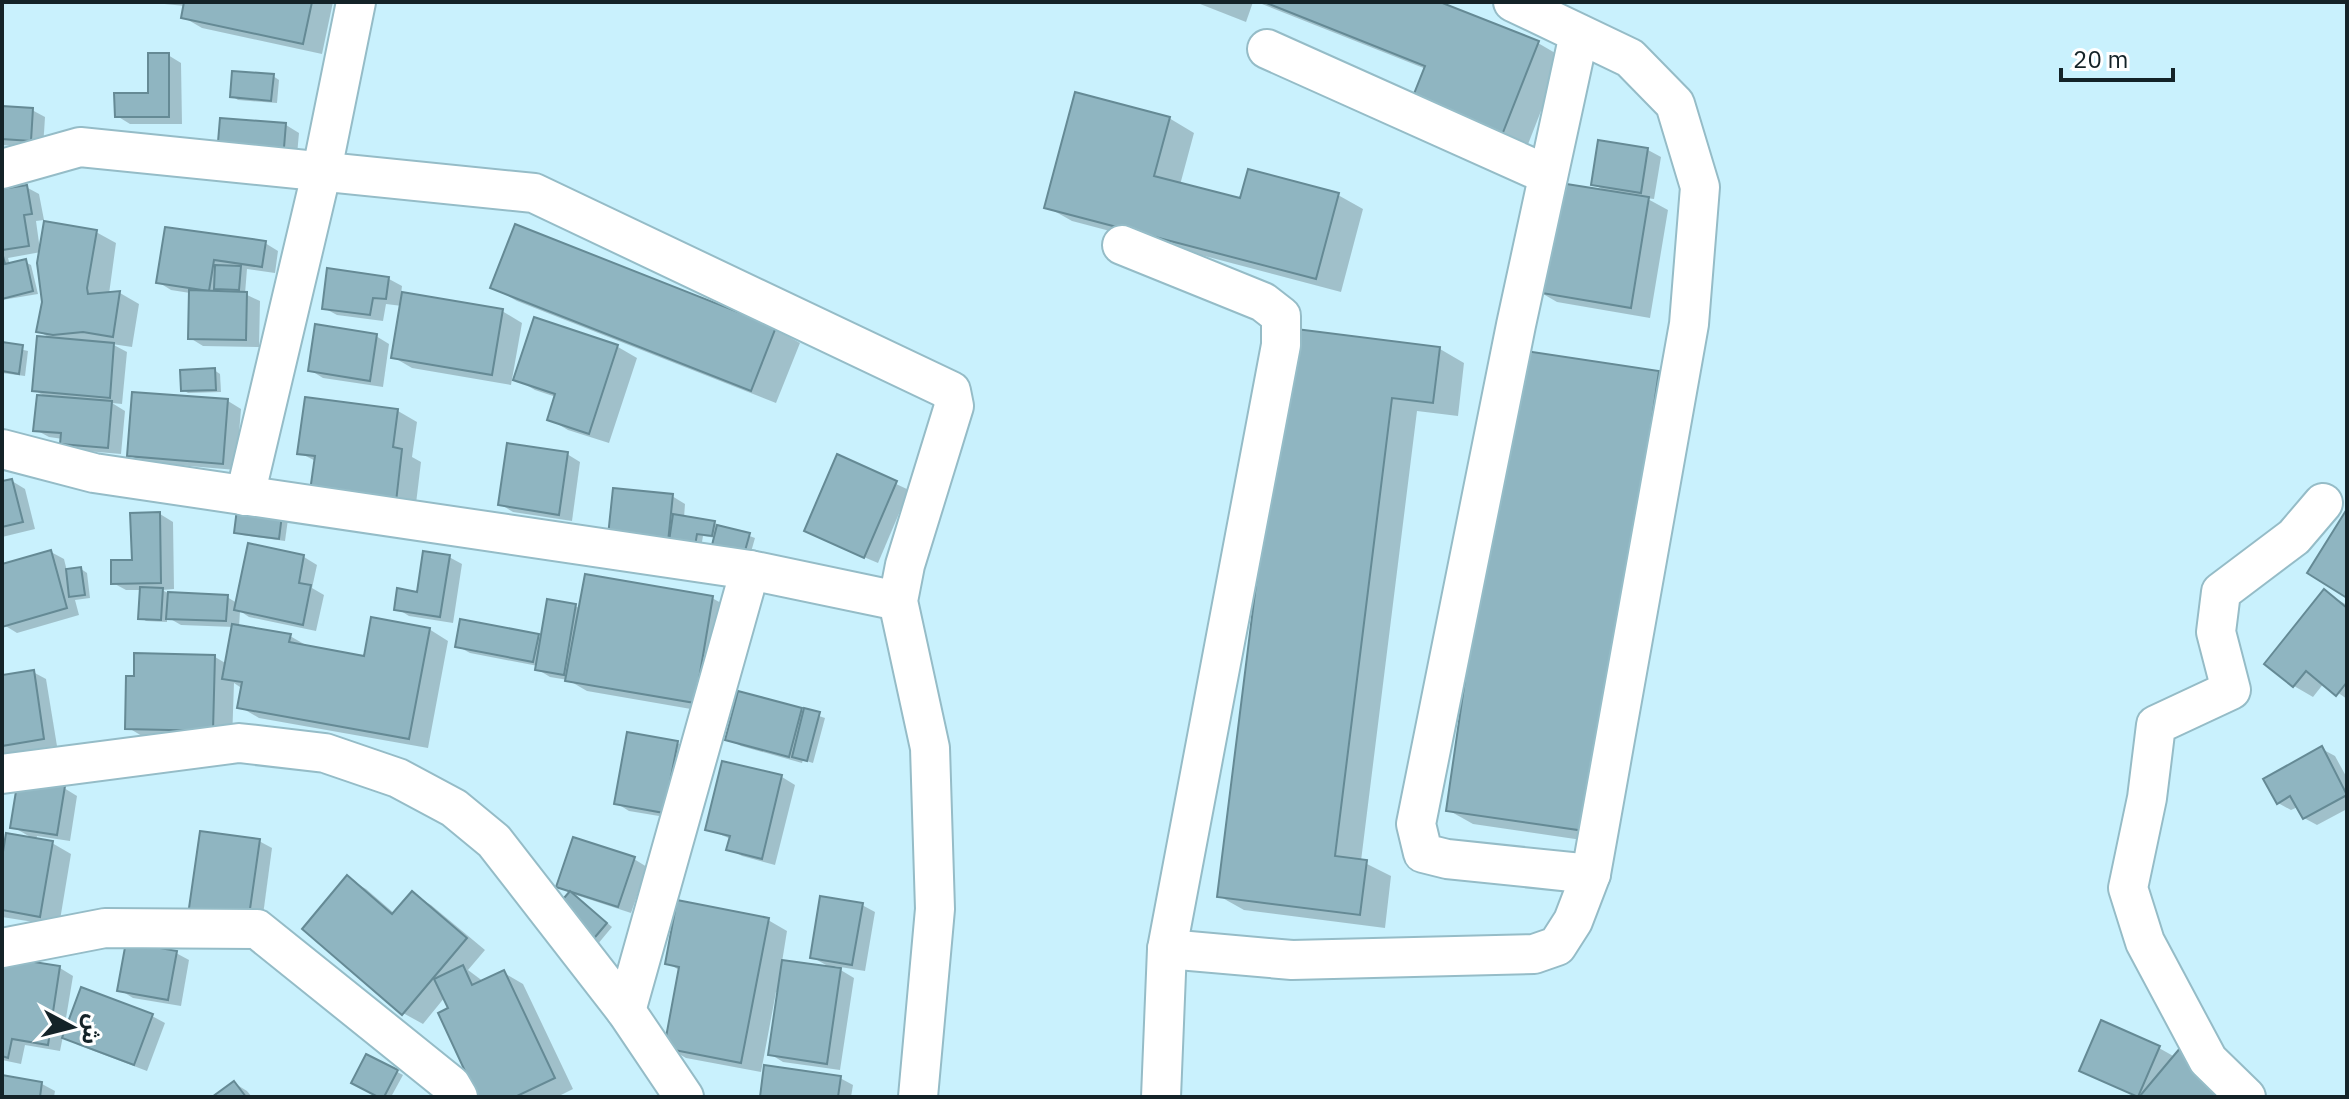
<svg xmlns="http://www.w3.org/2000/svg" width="2349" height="1099" viewBox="0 0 2349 1099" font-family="'IBM Plex Sans','Noto Sans Arabic',sans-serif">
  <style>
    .shadow { fill: #0003 }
    .building { fill: #8fb5c1; stroke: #658a95; stroke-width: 2 }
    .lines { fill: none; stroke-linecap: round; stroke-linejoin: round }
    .minor-casing { stroke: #95bcc7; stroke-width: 42 }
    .minor { stroke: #fff; stroke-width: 38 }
  </style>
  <rect width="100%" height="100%" fill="#c9f1fd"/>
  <g class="shadow">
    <path d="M144,2H333L322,54L202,28L183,17L185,6Z"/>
    <path d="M1195,2H1253L1246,22Z"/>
    <path d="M1257,2H1435L1538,43L1562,57L1525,152L1438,118L1426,69Z"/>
    <path d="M168,55L181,63L182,124H130L117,116L150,95Z"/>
    <path d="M273,76L279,80L277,103L238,100L232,96Z"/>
    <path d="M2,108L32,110L45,117L43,148L2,145Z"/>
    <path d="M1169,118L1194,133L1180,185L1242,201L1338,195L1363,209L1341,292L1072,221L1047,207Z"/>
    <path d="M222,120L286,125L299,133L296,166Z"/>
    <path d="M1648,150L1661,157L1654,199L1646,198L1668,210L1650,318L1557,302L1538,291L1607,192L1593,184Z"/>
    <path d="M26,187L39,194L44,220L36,221L40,250L96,232L116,243L109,294L120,293L139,304L132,347L112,344L127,352L122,404L112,403L125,411L121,454L75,450L62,443L63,439L49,437L36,430L46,397L34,390L52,339L38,331L44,302L41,252L8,258L10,265L25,262L31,265L38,294L2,300V191Z"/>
    <path d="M167,229L265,243L278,251L275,273L247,269L245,294L260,301L259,347L203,346L190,338V293L171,290L158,282Z"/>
    <path d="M389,279L402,286L401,294L502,311L522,323L511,385L412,368L393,357L402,306L386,304L383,321L337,315L324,308Z"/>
    <path d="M492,287L775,329L800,343L776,403L517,301Z"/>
    <path d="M535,320L618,347L637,358L609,443L568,430L549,419L556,397L535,390L516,379Z"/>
    <path d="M1290,330L1440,349L1464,363L1458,416L1417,411L1361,861L1391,876L1385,928L1244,910L1219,896Z"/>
    <path d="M376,336L389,344L383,387L323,378L310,370Z"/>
    <path d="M2,345L28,351L25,376L2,373Z"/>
    <path d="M214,370L220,374L221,392L188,393L183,390Z"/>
    <path d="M1658,372L1683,387L1616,845L1473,824L1448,810Z"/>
    <path d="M228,401L241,409L236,470L142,462L129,455Z"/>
    <path d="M398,411L417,422L412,457L421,462L415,512L300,453Z"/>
    <path d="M567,454L580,462L572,521L513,512L500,504Z"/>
    <path d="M838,457L909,490L878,563L819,538Z"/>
    <path d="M12,481L25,489L35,529L2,537V484Z"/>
    <path d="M672,496L685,504L684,518L714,523L755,538L749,559L716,538L703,536L701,548L623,542Z"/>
    <path d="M289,512L285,541L242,535L236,532Z"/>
    <path d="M160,514L173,522L174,589L162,590L168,593L227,597L237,603L250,546L304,557L317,565L312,588L324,595L316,631L249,617L240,611L239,627L290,636L311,648L365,658L429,629L448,641L428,748L259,718L240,707L243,689L234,683L232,741L147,739L127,727L136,678L215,657L227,664L234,627L181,625L167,617V622L146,621L140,617L142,590H126L113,583L134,562Z"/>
    <path d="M51,552L64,559L67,571L81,569L87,573L90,598L75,600L79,615L17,633L4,625L2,619V566Z"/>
    <path d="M449,557L462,564L453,623L409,616L396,608L418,594Z"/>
    <path d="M2324,592L2347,605V699L2324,683L2313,697L2294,686L2267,664Z"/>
    <path d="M712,598L732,609L714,713L587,691L568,680L550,677L537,669L538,666L470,653L457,646L538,636L543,639L575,606L581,609Z"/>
    <path d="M33,672L46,679L57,746L2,754V677Z"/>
    <path d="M801,710L825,718L813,763L803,760L802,763L741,746L728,739Z"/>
    <path d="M677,743L690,750L677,819L629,811L616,803Z"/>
    <path d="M2322,749L2335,756L2347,778V809L2317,825L2304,818L2298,807L2291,810L2278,803Z"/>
    <path d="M723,763L782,777L795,785L775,865L742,856L729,849L731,839L707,829Z"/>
    <path d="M64,788L77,796L70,841L37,836L36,840L52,843L71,854L59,926L2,917V867L34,839L13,827Z"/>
    <path d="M259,841L272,848L261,930L203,922Z"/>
    <path d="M634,859L647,867L631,913L573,894L612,927L597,945L591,942L571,893L559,886Z"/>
    <path d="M347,878L366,889L395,914L412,894L431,905L485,950L468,970L484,982L504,973L523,984L573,1089L557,1097H479L445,997L423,1024L403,1013Z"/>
    <path d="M862,905L875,912L865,971L834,966L854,978L840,1070L783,1062L770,1054L779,992H776L761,1072L686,1058L667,1047L681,971L667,963L768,920L787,931L782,962L833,969L812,957Z"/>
    <path d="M176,953L189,960L181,1006L133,998L120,990Z"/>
    <path d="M2,959L60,968L73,976L63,1036L152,1016L165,1023L147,1071L78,1045L63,1036L60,1051L25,1045L21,1064L2,1060Z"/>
    <path d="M2159,1048L2175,1057L2141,1097L2081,1071Z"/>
    <path d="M367,1056L403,1075L391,1097H381Z"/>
    <path d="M2,1077L42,1084L55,1091L54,1097H2Z"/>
    <path d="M840,1078L853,1085L851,1097H762Z"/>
    <path d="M234,1083L247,1091L252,1097H215Z"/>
  </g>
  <g class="building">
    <path d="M184,2H312L303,44L181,18Z"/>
    <path d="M1264,2H1440L1539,41L1500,140L1410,104L1425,66Z"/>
    <path d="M148,53H169V117H115L114,93H148Z"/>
    <path d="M232,71L274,74L271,101L230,97Z"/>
    <path d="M1075,92L1170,117L1154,176L1240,198L1248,169L1339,193L1316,279L1044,208Z"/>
    <path d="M2,106L33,108L31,141L2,139Z"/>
    <path d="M220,118L286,123L283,160L217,154Z"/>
    <path d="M1598,140L1648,148L1641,193L1591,185Z"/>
    <path d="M1554,182L1649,197L1631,308L1536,292Z"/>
    <path d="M27,185L32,214L24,215L29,246L2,250V189Z"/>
    <path d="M44,221L97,230L87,288L88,294L120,291L113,337L83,332L53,335L36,332L42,302L37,263Z"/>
    <path d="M515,224L776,327L751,391L490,288Z"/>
    <path d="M165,227L266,241L262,267L214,260L209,291L156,283Z"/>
    <path d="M2,252L5,264L26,259L33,291L2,299Z"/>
    <path d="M215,265L241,266L239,290L214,289Z"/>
    <path d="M327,268L389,277L386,299L373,298L370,315L322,309Z"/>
    <path d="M189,290L247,292L246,340L188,339Z"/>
    <path d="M402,292L503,309L492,375L391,358Z"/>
    <path d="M534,317L618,345L589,434L547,420L555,394L513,380Z"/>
    <path d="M315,324L377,334L370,381L308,371Z"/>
    <path d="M1288,328L1440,347L1433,403L1392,398L1335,856L1367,860L1360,915L1217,897Z"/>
    <path d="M37,336L114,343L110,398L32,391Z"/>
    <path d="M2,342L23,345L19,374L2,371Z"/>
    <path d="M1513,349L1659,371L1592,832L1446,811Z"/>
    <path d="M215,368L216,390L181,391L180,370Z"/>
    <path d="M132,392L228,399L223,464L127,456Z"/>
    <path d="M37,395L112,401L108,448L60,444L61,433L33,431Z"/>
    <path d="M305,397L398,409L393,447L402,449L396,502L310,491L315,456L297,454Z"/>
    <path d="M507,443L568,452L559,515L498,505Z"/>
    <path d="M837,454L897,481L864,558L804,531Z"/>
    <path d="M12,479L23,522L2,527V481Z"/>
    <path d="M613,488L673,494L668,542L608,536Z"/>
    <path d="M238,501L283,507L279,539L234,533Z"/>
    <path d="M160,512L161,583L111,584V560H132L130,513Z"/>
    <path d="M2345,512L2347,514V598L2307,573Z"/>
    <path d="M673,514L715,521L712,536L697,534L695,546L669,541Z"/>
    <path d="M717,525L750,533L743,558L711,549Z"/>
    <path d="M248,543L304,555L299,583L311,585L303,625L234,610Z"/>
    <path d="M51,550L67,608L2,627V564Z"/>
    <path d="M423,551L450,555L440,617L394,610L397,588L417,592Z"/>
    <path d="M81,567L85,595L69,597L66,569Z"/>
    <path d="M585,574L713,596L695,703L565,681Z"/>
    <path d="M140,587L163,588L161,620L138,619Z"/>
    <path d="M2324,589L2347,608V682L2336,696L2306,671L2293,687L2264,664Z"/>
    <path d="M168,592L228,595L226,621L166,619Z"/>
    <path d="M547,599L576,604L564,675L535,670Z"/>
    <path d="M371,617L430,628L409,739L237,708L242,682L222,679L232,624L291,634L289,642L364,656Z"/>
    <path d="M460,619L539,634L533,662L455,647Z"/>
    <path d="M134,653L215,655L213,731L125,729L126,676H134Z"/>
    <path d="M34,670L44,739L2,746V675Z"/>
    <path d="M738,691L802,708L789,757L725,740Z"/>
    <path d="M804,708L820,712L807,761L792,757Z"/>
    <path d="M627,732L678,741L664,813L614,804Z"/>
    <path d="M2322,746L2347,795L2303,819L2290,796L2277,804L2263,779Z"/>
    <path d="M722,761L782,775L762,859L726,850L730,836L705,830Z"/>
    <path d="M18,779L65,786L57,835L10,828Z"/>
    <path d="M200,831L260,839L248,923L188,915Z"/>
    <path d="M6,833L53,841L40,917L2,910V858Z"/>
    <path d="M573,837L635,857L618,907L556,887Z"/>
    <path d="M347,875L392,914L412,891L467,938L402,1015L302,929Z"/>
    <path d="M570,891L607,923L590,943L553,911Z"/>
    <path d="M820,896L863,903L852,965L810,958Z"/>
    <path d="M677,900L769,918L741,1063L664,1048L679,967L665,964Z"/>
    <path d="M126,942L177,951L168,1000L117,991Z"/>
    <path d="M2,957L60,966L48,1045L12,1039L8,1058L2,1056Z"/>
    <path d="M782,960L841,968L827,1064L768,1055Z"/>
    <path d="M463,965L472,985L504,970L555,1078L515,1097H477L438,1013L448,1008L434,979Z"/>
    <path d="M81,987L153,1014L134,1065L62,1038Z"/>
    <path d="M2101,1020L2160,1046L2138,1097L2079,1071Z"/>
    <path d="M2181,1047L2241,1097H2139Z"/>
    <path d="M366,1054L398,1070L384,1097H378L351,1083Z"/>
    <path d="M764,1065L841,1076L838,1097H760Z"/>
    <path d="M2,1075L42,1082L40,1097H2Z"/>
    <path d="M234,1081L246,1097H212Z"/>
  </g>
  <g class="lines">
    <defs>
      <g id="minor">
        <path d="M1579,34L1516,325L1416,824L1423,853L1447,859L1591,874"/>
        <path d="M1267,49L1548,175"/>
        <path d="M2,169L80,147L534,193L951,391L954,406L905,565L898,601L930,748L935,909L918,1097"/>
        <path d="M1122,245L1263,302L1281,316V345L1167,949L1161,1097"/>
        <path d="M2,449L94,473L750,570L898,601"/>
        <path d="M245,496L322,170L356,2"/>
        <path d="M2,774L239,743L325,753L398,778L454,808L494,841L626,1011L684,1097"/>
        <path d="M2,948L105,928L257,929L451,1085L458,1097"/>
        <path d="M1167,949L1292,960L1534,954L1557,946L1573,921L1591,874L1689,324L1700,187L1675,104L1630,58L1513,2"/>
        <path d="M626,1011L750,570"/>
        <path d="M2246,1097L2208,1060L2145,942L2128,888L2147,798L2156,725L2231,690L2216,632L2221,592L2294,537L2323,503"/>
      </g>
    </defs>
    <use href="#minor" class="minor-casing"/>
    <use href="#minor" class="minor"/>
  </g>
  <rect width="2349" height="1099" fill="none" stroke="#142328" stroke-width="8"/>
  <g transform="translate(72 1027) rotate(97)" stroke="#ffffff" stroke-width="6" paint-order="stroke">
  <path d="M0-6L14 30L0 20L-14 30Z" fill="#142328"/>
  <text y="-12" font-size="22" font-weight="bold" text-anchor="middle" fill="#142328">ش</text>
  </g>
  <path d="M2061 68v12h112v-12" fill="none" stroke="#142328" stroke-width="4"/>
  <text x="2073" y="68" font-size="24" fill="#142328" stroke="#ffffff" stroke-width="6" paint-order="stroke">20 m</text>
</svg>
